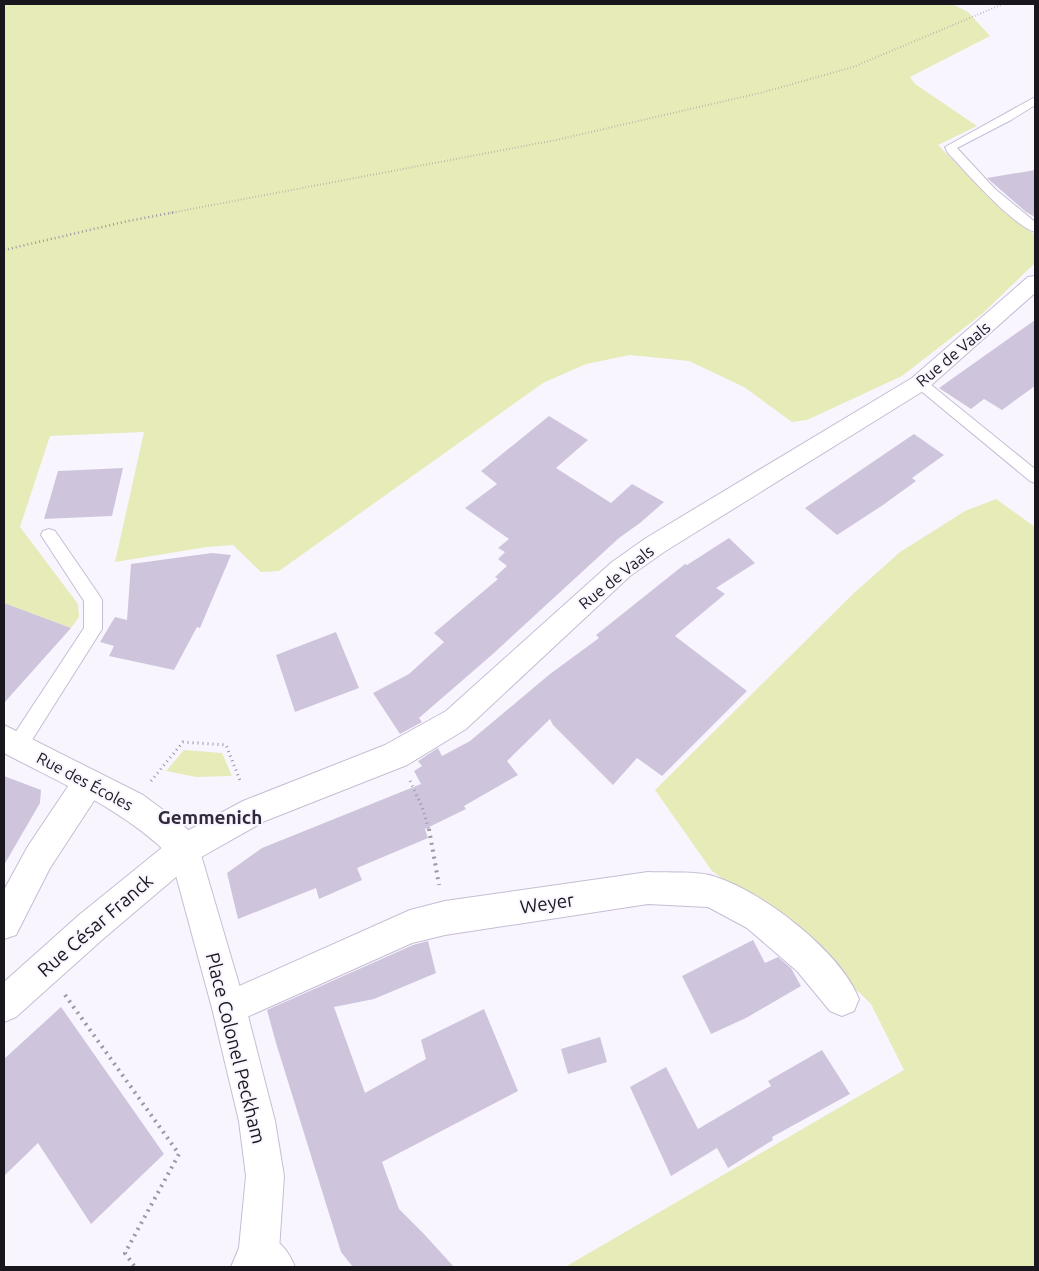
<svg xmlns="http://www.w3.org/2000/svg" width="1039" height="1271" viewBox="0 0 1039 1271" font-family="Ubuntu,sans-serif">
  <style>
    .green { fill: #e7ebb8 }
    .building { fill: #cec5dc }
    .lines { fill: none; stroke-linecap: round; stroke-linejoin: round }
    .service-casing { stroke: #c6bdd3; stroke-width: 2 }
    .minor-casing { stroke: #c6bdd3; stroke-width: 2 }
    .tertiary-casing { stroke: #c6bdd3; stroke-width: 2 }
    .secondary-casing { stroke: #c6bdd3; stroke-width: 2 }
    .path-far3 { stroke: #9a97a0; stroke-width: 2; stroke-dasharray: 0.5 2.5; stroke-linecap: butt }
    .path-far2 { stroke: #9a97a0; stroke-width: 2.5; stroke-dasharray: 1 3; stroke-linecap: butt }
    .path-far1 { stroke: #9a97a0; stroke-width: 3; stroke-dasharray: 1 4; stroke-linecap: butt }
    .path { stroke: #9a97a0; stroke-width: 4; stroke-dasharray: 2 5; stroke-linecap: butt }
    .service { fill: #fff; fill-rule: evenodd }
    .minor { fill: #fff; fill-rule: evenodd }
    .tertiary { fill: #fff; fill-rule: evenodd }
    .secondary { fill: #fff; fill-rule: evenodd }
    .labels { text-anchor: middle; stroke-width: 4; stroke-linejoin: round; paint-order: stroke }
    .street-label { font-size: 16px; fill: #19161e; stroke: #f9f5ff }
    .quarter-label { font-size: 19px; font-weight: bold; fill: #31293b; stroke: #f9f5ff }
    .near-street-label { font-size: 19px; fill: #19161e; stroke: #f9f5ff }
  </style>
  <rect width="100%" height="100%" fill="#f9f5ff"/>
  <g class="green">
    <path d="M4,4H952L968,12L990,36L910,77L915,84L977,126L938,145L1006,214L1035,235V263L982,314L902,376L807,420L792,422L744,387L689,361L630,355L586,364L543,383L279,571L261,572L233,545L207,547L115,562L144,432L50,436L20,527L78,604L79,617L71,628L4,603Z"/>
    <path d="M996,499L1035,527V1267H565L904,1070L871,1004L802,936L712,871L655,790L853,594L900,552L965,511Z"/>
    <path d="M184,750L222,753L232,776L196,777L166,771Z"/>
  </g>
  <g class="building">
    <path d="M1035,170V217L1026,212L987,178Z"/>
    <path d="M1035,320V386L1002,410L984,399L971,409L939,388Z"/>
    <path d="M549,416L588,440L556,468L611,503L632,484L664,502L640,523L619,538L494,653L419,718L422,722L400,734L373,693L409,674L444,642L434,633L498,579L495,577L507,566L498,559L505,552L498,548L509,539L465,508L497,484L481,471Z"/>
    <path d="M914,434L944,455L912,478L916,481L883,505L837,535L805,508Z"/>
    <path d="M123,468L112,516L44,519L58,471Z"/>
    <path d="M729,538L755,563L716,588L725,594L675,636L747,691L662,776L637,758L613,785L553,725L550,719L507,761L518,775L464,806L466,809L425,829L428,838L357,868L362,880L319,899L316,888L238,919L227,873L262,848L421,784L414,771L422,766L418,761L438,748L442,756L470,741L550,674L599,638L596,635L685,564L687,565Z"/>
    <path d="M212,553L231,555L200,628L197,627L174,670L109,656L114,646L100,642L115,617L127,620L131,564Z"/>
    <path d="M4,603L71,628L4,703Z"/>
    <path d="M336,632L359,688L295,712L276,655Z"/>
    <path d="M4,776L41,790L40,803L4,865Z"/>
    <path d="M753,940L765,963L778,957L791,968L801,986L746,1018L711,1034L682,976Z"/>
    <path d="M428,941L436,973L374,999L334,1007L365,1093L426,1059L421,1040L484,1009L518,1091L382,1162L399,1209L424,1234L454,1267H353L341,1252L276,1043L267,1010L413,945Z"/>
    <path d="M61,1007L164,1154L91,1224L38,1143L4,1176V1059Z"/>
    <path d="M600,1037L607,1062L568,1074L561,1049Z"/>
    <path d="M822,1050L850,1094L772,1137L773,1140L728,1168L717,1148L671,1176L630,1087L666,1067L698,1129L771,1086L768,1081Z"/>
  </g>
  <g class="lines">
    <defs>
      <g id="service">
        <path d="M1035,97V105L1011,120L957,148L995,189L1035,222V232C1013,226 965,171 948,153L945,147Z"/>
        <path d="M920,378L925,380L1035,469V483L1030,481L915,386L913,383L915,380Z"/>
        <path d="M49,529L55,531L99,595L102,600V629L25,751L18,754L11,751L9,745L11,739L84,628V601L41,535L43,531Z"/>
      </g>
      <g id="minor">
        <path d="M88,769L99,773L103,783L99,793L50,868L16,935L4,939V890L28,846L77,773Z"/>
        <path d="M648,872C665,873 698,871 713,876C762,891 840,951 859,999L854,1011L842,1016L830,1011L797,971L747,928L708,907L648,904L445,935L412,943L229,1025L217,1020L212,1008L217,996L410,910L445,901Z"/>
        <path d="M259,1230C277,1238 288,1249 295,1267H248L239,1250L245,1236Z"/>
      </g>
      <path id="tertiary" d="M4,725L143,795L182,824L196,838L246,1008L275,1121L284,1176L279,1250L271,1267H231L239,1248L246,1176L239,1121L212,1008L171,857C125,810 62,784 4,753Z"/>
      <path id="secondary" d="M1035,276V293L928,388L664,552L630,576L466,729L407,765L265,821L196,860L103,939L16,1017L4,1022V982L79,915L174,838L243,801L385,745L446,711L612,562L646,538L912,378L1028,277Z"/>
    </defs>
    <use href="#service" class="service-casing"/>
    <use href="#minor" class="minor-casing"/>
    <use href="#tertiary" class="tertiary-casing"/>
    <use href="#secondary" class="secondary-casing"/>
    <path class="path-far3" d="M170,213L556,140L764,92L853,67L1003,4"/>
    <path class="path-far2" d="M4,250L128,221L176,212"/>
    <g class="path-far1">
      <path d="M151,781L183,742L226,745L241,783"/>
      <path d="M410,781L422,807L429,830"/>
    </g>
    <g class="path">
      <path d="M429,829L439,885"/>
      <path d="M65,995L179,1154L125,1253L135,1267"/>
    </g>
    <use href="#service" class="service"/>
    <use href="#minor" class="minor"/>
    <use href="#tertiary" class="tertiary"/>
    <use href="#secondary" class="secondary"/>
  </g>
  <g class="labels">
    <g class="street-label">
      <text transform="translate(953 354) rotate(-40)" y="6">Rue de Vaals</text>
      <text transform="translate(616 577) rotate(-39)" y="6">Rue de Vaals</text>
      <text transform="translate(85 781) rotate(28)" y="6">Rue des Écoles</text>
    </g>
    <g class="quarter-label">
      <text x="210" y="824">Gemmenich</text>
    </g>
    <g class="near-street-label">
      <text transform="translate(547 903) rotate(-8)" y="7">Weyer</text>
      <text transform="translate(95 925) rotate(-41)" y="7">Rue César Franck</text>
      <text transform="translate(236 1048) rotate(76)" y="7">Place Colonel Peckham</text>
    </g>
  </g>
  <rect width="1039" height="1271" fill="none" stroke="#19161e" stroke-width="10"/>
</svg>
